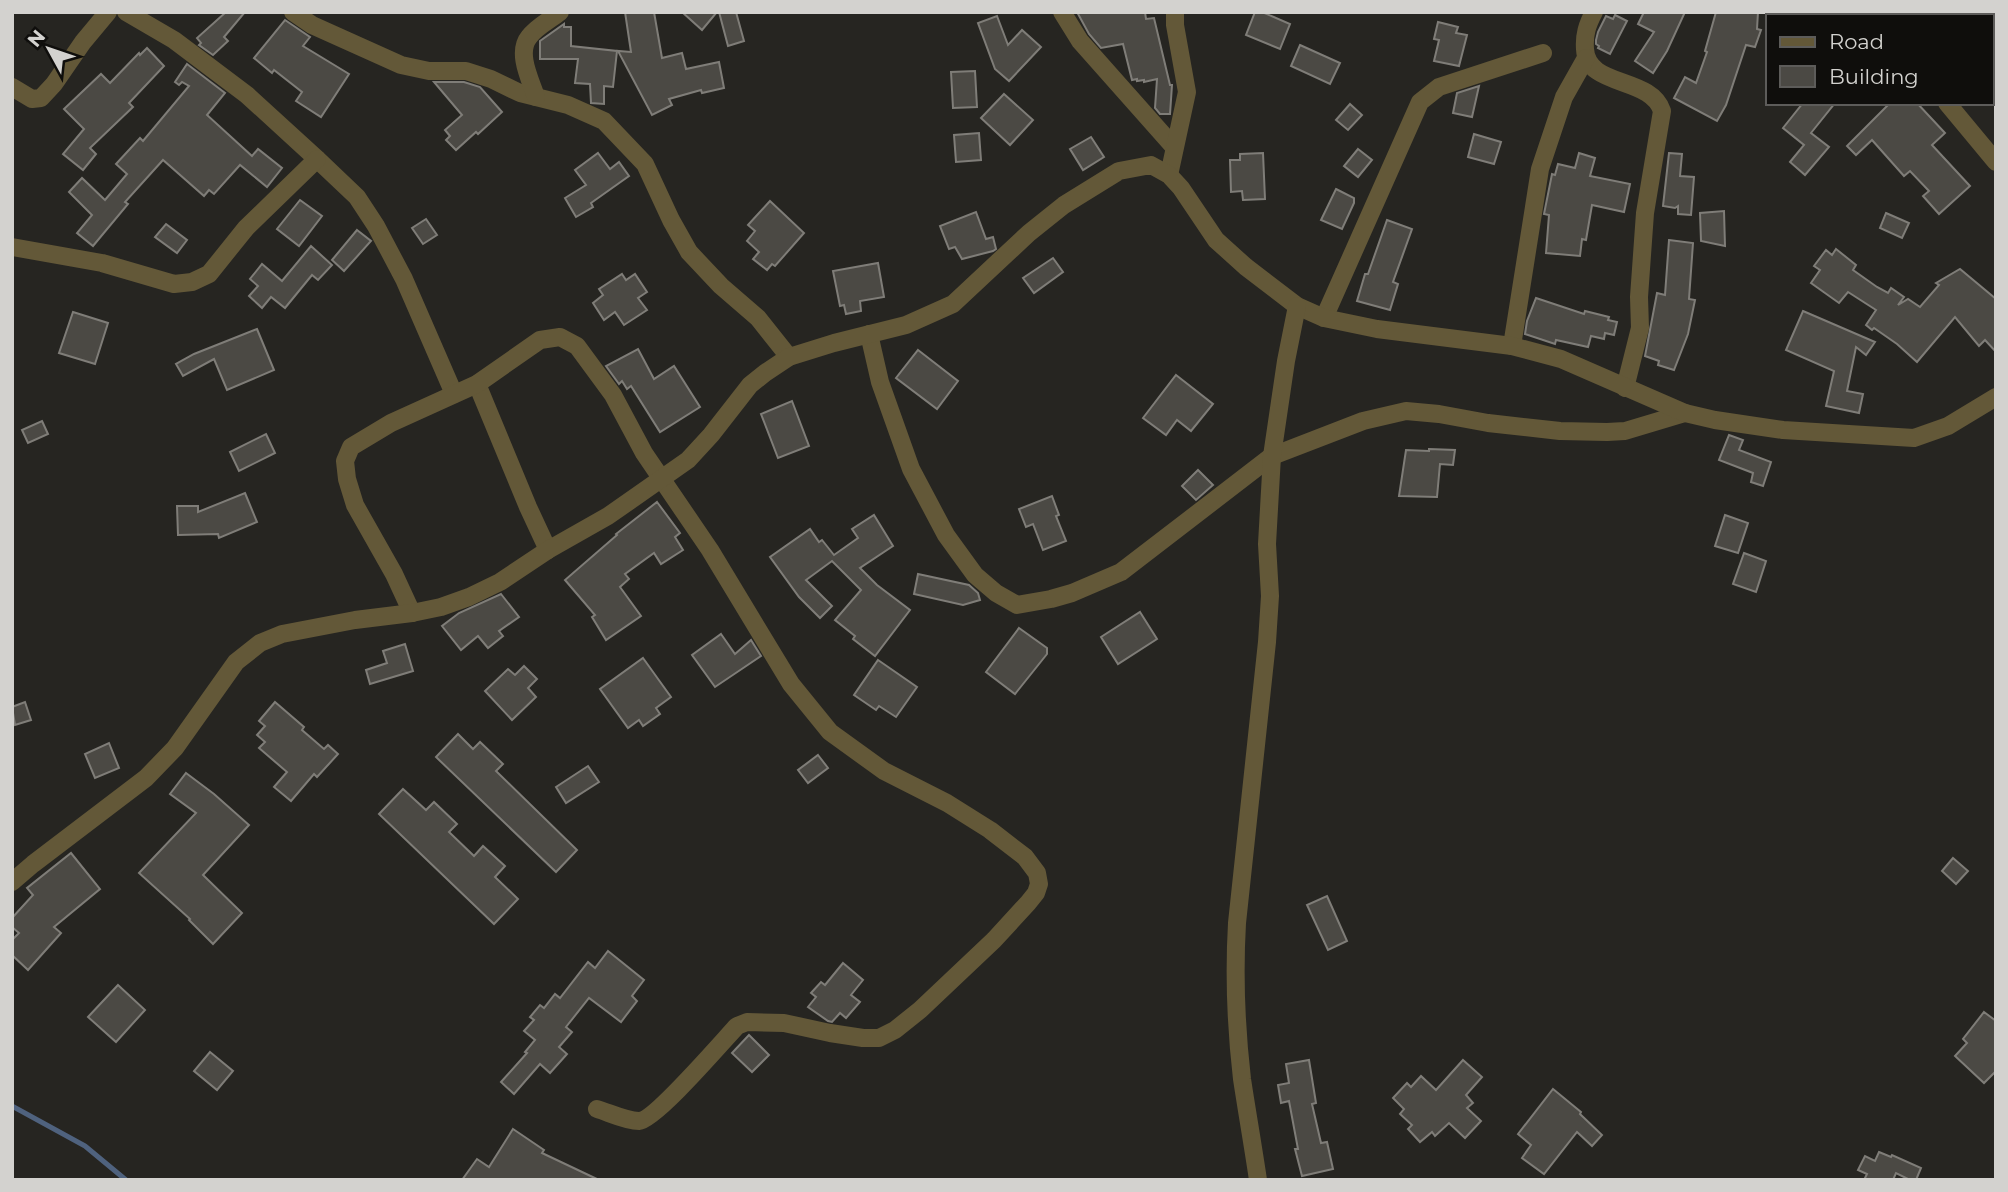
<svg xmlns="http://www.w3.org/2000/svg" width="2008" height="1192" viewBox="0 0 2008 1192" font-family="Montserrat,sans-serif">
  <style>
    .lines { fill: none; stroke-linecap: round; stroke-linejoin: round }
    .stream { stroke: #4f627e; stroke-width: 5 }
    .building { fill: #4b4944; stroke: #7f7d78; stroke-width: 2 }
    .street { stroke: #635838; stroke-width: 18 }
  </style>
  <rect width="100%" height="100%" fill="#262521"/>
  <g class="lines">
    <path class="stream" d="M12,1106L85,1146L126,1180"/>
  </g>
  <g class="building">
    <path d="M226,12H245L224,37L228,41L213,55L199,45L201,43L197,38Z"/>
    <path d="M625,12H654L662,58L682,53L686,69L719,62L724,88L702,93L701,90L669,99L672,105L652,115L618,51L631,52Z"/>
    <path d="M682,12H717L702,30Z"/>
    <path d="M719,12H736L744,41L728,46Z"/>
    <path d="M1077,12H1145L1146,19L1154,18L1170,85H1172L1170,114H1160L1155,108L1157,79L1144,82V80L1137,81V79L1132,80L1123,44L1101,48L1089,34Z"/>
    <path d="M1255,12H1262L1290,24L1280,49L1246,35Z"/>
    <path d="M1644,12H1685L1667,51L1653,73L1635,61L1654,32L1638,24Z"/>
    <path d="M1716,12H1758L1757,29L1761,30L1755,47L1746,45L1726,105L1717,121L1674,98L1685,77L1696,83L1707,52L1705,51Z"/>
    <path d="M1615,15L1627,21L1610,54L1598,48L1599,46L1596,44V40L1598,32L1606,16L1613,19Z"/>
    <path d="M997,16L1008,45L1022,30L1041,47L1009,81L995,69L978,23Z"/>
    <path d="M285,20L310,37L303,46L349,74L321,117L296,101L302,92L274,70L272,73L254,58Z"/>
    <path d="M1438,22L1458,27L1456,33L1467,35L1459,66L1434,61L1439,40L1434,39Z"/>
    <path d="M564,24V27H571V46L617,51L613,87L604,86V104L591,103L590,84L575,83L578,59H540V41Z"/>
    <path d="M1300,45L1340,63L1330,84L1291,66Z"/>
    <path d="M147,48L164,66L129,103L133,107L90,148L96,154L83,170L63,154L84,129L64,109L101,74L110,83L139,53L140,55Z"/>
    <path d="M187,64L225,93L207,115L252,156L258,149L282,168L267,187L240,165L214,194L209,190L204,196L163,160L125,202L128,204L93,246L77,233L92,215L69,192L82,178L105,200L127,174L116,164L140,138L143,141L189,86L182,82L179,85L175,82Z"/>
    <path d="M975,71L977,107L953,108L951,72Z"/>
    <path d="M434,82H464L480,87L502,112L478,134L476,132L456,150L446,140L450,136L445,130L462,115Z"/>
    <path d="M1479,86L1472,117L1453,113L1457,93Z"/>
    <path d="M1004,94L1033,120L1010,145L981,118Z"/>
    <path d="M1803,103H1835L1811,133L1829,147L1805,175L1790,162L1804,145L1783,128Z"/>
    <path d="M1890,103H1917L1945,133L1932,145L1970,186L1939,214L1923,196L1929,191L1910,171L1904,176L1872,140L1856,155L1847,146Z"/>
    <path d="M1350,104L1362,115L1348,130L1336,120Z"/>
    <path d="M979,133L981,160L956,162L954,135Z"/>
    <path d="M1474,134L1501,142L1494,164L1468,157Z"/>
    <path d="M1091,137L1104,157L1083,170L1070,149Z"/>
    <path d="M1358,149L1372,160L1358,177L1344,166Z"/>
    <path d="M598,153L610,169L619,162L629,176L591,203L593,207L576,217L565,198L586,185L575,170Z"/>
    <path d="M1263,153L1265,199L1243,200L1242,191L1231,192L1230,160H1240V154Z"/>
    <path d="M1579,153L1595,158L1590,176L1630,184L1624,212L1592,205L1586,240L1582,239L1580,256L1546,253L1549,215L1544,214L1552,174L1555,175L1558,164L1575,168Z"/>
    <path d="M1669,153L1682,154L1680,176L1694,177L1691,215L1678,214V206L1675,208L1663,206Z"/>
    <path d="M1336,189L1354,198V203L1342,229L1321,220Z"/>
    <path d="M300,200L322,216L299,246L277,229Z"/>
    <path d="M770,201L804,233L775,266L772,264L767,270L753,259L759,252L747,241L755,231L748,225Z"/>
    <path d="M1724,211L1725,246L1701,241L1700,213Z"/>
    <path d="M976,212L986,239L993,237L996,249L993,251L962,259L955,247L949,249L940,226Z"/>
    <path d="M1886,213L1909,223L1902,238L1880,228Z"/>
    <path d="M426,219L437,235L423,244L412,228Z"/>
    <path d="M1387,220L1412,229L1393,282L1398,284L1390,310L1357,301L1365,274H1368Z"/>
    <path d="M166,224L187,240L177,253L155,237Z"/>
    <path d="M357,230L371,241L344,271L332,260Z"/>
    <path d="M1669,240L1693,243L1689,299L1695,300L1688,334L1674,370L1658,365L1659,361L1645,356L1657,293L1665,295Z"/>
    <path d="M311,246L332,265L318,280L312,275L285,308L271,297L262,308L249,296L258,286L250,279L262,264L282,281Z"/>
    <path d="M1836,249L1856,265L1853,270L1877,287L1888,293L1891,288L1904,297L1898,305L1908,299L1920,307L1939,285L1936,283L1960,269L1996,299V352L1985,340L1979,346L1955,317L1917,362L1897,344L1874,328L1872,330L1866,325L1876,310L1848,292L1839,303L1811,283L1820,270L1814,266L1826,250L1832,255Z"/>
    <path d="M1053,258L1063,272L1034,293L1023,278Z"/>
    <path d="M878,263L884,297L860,301L861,311L846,314L844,305L840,306L833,271Z"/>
    <path d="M622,274L626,280L635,274L647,292L638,298L647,310L624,325L615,312L604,320L593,303L603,295L599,289Z"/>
    <path d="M1536,298L1584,314L1585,311L1609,317L1608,320L1617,322L1614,335L1605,333L1604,339L1591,336L1588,347L1556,340L1555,344L1525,334L1527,321Z"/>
    <path d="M1803,311L1875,342L1866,355L1856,347L1847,391L1863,394L1859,413L1826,406L1834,371L1786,350Z"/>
    <path d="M73,312L108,323L95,364L59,353Z"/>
    <path d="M257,329L274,370L227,390L214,359L183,376L176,364L194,354Z"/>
    <path d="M638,349L654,379L674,366L700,407L660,432L631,386L627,389L622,381L619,384L606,366Z"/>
    <path d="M918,350L958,381L937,409L896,378Z"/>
    <path d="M1176,375L1213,404L1191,431L1177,420L1166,435L1143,418Z"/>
    <path d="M792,401L809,446L778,458L761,414Z"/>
    <path d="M42,421L48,434L28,443L22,430Z"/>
    <path d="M266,434L275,453L239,471L230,452Z"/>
    <path d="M1729,435L1743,440L1739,450L1771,462L1763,486L1751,482L1753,473L1719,460Z"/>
    <path d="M1429,449L1455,450L1453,465L1440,464L1437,497L1399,496L1406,450L1429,451Z"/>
    <path d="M1198,470L1213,485L1196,500L1182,486Z"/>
    <path d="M245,493L257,522L219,538L218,534L178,535L177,506H198V512Z"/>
    <path d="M1052,496L1059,515L1056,516L1066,541L1043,550L1033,524L1026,527L1019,509Z"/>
    <path d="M657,502L680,533L675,537L683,550L661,564L654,553L625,574L629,579L620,587L641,616L606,640L592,617L595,615L565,580L617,535L616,534Z"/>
    <path d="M874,515L893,546L860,568L877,585L910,610L875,656L853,639L855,636L835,620L861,590L832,561L806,580L832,606L820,618L799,597L770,557L810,529L819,542L822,540L834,555L858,538L852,529Z"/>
    <path d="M1725,515L1748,523L1738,553L1715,546Z"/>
    <path d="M1744,553L1766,561L1756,592L1733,584Z"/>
    <path d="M918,574L969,585L978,593L980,600L963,605L914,594Z"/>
    <path d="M501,594L519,617L499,631L503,636L488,648L478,636L461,650L442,626L459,613Z"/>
    <path d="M1140,612L1157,639L1118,664L1101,637Z"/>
    <path d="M1019,628L1047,648V654L1015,694L986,672Z"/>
    <path d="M721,634L735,654L751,640L761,656L715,687L692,655Z"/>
    <path d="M405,644L413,671L370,684L366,670L387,663L383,651Z"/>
    <path d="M643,658L671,697L656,708L660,714L643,726L639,720L628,728L600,689Z"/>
    <path d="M878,660L917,687L896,717L879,706L876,710L854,695Z"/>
    <path d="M524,666L537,679L528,688L536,697L512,720L485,691L508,669L515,675Z"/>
    <path d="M25,702L31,720L15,725L12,707Z"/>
    <path d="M275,702L304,727L302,730L324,749L328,745L338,754L317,777L314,774L291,801L274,787L287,772L259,748L265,742L257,735L265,726L259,721Z"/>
    <path d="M458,734L473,749L480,742L503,764L496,771L577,850L556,872L436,757Z"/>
    <path d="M109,743L119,768L95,778L85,754Z"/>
    <path d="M818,755L828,768L808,783L798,770Z"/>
    <path d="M588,766L599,782L566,803L556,787Z"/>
    <path d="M186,773L214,794L249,825L203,875L242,913L213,944L189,920L190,919L139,873L196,813L170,794Z"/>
    <path d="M403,789L426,810L434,802L457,824L449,832L474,856L483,846L505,866L495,877L518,899L494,924L379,814Z"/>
    <path d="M71,853L100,889L54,927L61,933L28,970L12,955V940L19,933L12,927V918L33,895L27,888Z"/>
    <path d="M1953,858L1968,871L1956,884L1942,871Z"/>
    <path d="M1327,896L1347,941L1328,950L1307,905Z"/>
    <path d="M608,951L644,980L632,996L637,1001L621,1022L589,998L566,1027L572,1032L559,1047L567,1054L550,1073L540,1064L514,1094L501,1082L527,1053L525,1052L535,1040L524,1031L534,1020L530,1017L540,1005L544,1008L555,994L560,998L588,962L595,968Z"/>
    <path d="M843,963L863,980L851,995L860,1002L846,1018L840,1013L832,1022L828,1021L808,1007L816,997L811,993L821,982L825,985Z"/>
    <path d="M118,985L145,1010L116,1042L88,1017Z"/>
    <path d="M1984,1012L1996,1021V1071L1984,1083L1955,1056L1967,1043L1963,1039Z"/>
    <path d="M749,1035L769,1055L752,1072L732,1053Z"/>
    <path d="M210,1052L233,1071L217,1090L194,1071Z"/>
    <path d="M1309,1060L1316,1103L1312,1104L1321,1143L1327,1142L1333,1169L1302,1176L1295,1149H1298L1289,1101L1281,1103L1278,1085L1289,1083L1286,1064Z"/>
    <path d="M1463,1060L1482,1077L1466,1095L1473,1103L1467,1108L1481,1121L1465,1138L1449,1123L1435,1136L1432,1132L1420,1142L1408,1129L1412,1125L1400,1114L1404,1109L1393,1098L1407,1083L1411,1087L1421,1076L1436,1090Z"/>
    <path d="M1553,1089L1581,1112L1580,1114L1602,1135L1592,1146L1577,1132L1544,1174L1522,1158L1531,1145L1518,1134Z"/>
    <path d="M513,1129L544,1150L542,1153L599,1180H462L477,1159L489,1167Z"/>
    <path d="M1879,1152L1891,1157L1892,1155L1921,1168L1916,1180H1910L1896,1173L1893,1180H1864L1867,1174L1858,1170L1865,1156L1875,1161Z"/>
  </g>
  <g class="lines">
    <g class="street">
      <path d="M126,12L174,40L247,95L317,159L357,197L376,226L404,279L454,394"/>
      <path d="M293,12L312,25L401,65L429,71H466L491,79L520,93L568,105L604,121L645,164L671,220L689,252L721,286L758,318L789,357"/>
      <path d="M1062,12L1080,41L1174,147"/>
      <path d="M1594,12C1587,25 1584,35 1585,49C1587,88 1651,76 1662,111L1645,213L1639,297L1640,328L1625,388"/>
      <path d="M1855,12L1859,16"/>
      <path d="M12,87L32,99L41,98L54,84L83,42L108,12"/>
      <path d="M536,97C531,81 516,53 529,37C536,27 550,20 560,12"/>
      <path d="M1947,103L1996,162"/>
      <path d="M1169,175L1187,92L1175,25V12"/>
      <path d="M12,247L102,263L174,284L192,282L209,274L246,228L317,159"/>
      <path d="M1324,318L1420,102L1439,87L1543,53"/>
      <path d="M869,334L880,382L911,469L946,535L975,575L996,593L1017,605L1051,599L1072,593L1121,572L1272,456L1363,421L1406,411L1439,414L1488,423L1560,431L1607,432L1625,431L1685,413"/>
      <path d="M1512,346L1540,169L1564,97L1586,58"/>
      <path d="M477,384L528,507L548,550"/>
      <path d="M412,613L394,574L355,505L347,479L345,461L351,447L391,423L477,384L540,340L560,337L577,346L613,395L644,453L710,550L791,684L830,732L884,771L947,803L990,830L1025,857L1037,873L1039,884L1036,893L1028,903L994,940L920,1010L895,1030L879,1038H863L830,1033L784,1023L747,1022L737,1026C722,1042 655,1120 639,1121C626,1121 610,1113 597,1109"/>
      <path d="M12,882L33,864L146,778L175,748L236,662L260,643L282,634L355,620L412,613L441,607L469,597L500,582L548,550L608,516L688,460L711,435L750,385L765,373L789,357L834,343L906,325L953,304L1029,233L1064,205L1119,171L1151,165L1169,175L1181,188L1216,240L1246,267L1297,306L1324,318L1377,329L1512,346L1561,359L1685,413L1715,420L1783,430L1914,438L1948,426L1996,397"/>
      <path d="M1258,1180C1253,1146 1247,1112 1242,1079C1236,1027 1234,975 1237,923L1267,642L1270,596L1267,544L1272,456L1286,361L1297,306"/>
    </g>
  </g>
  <rect width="2008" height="1192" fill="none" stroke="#d3d2cf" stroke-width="28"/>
  <rect x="1766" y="14" width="228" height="91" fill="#0f0e0c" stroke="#5d5c5a" stroke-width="2"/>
  <rect x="1780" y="37" width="35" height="10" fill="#635838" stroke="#5d5c5a" stroke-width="2"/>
  <text x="1829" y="49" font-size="21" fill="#d3d2cf">Road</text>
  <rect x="1780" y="66" width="35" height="21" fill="#4b4944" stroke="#5d5c5a" stroke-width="2"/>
  <text x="1829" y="84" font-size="21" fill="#d3d2cf">Building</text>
  <g transform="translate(49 49) rotate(310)" stroke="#0f0e0c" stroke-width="5" paint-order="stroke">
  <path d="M0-5L12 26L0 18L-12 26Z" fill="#d3d2cf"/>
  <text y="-10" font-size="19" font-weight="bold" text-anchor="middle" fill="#d3d2cf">N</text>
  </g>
</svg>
